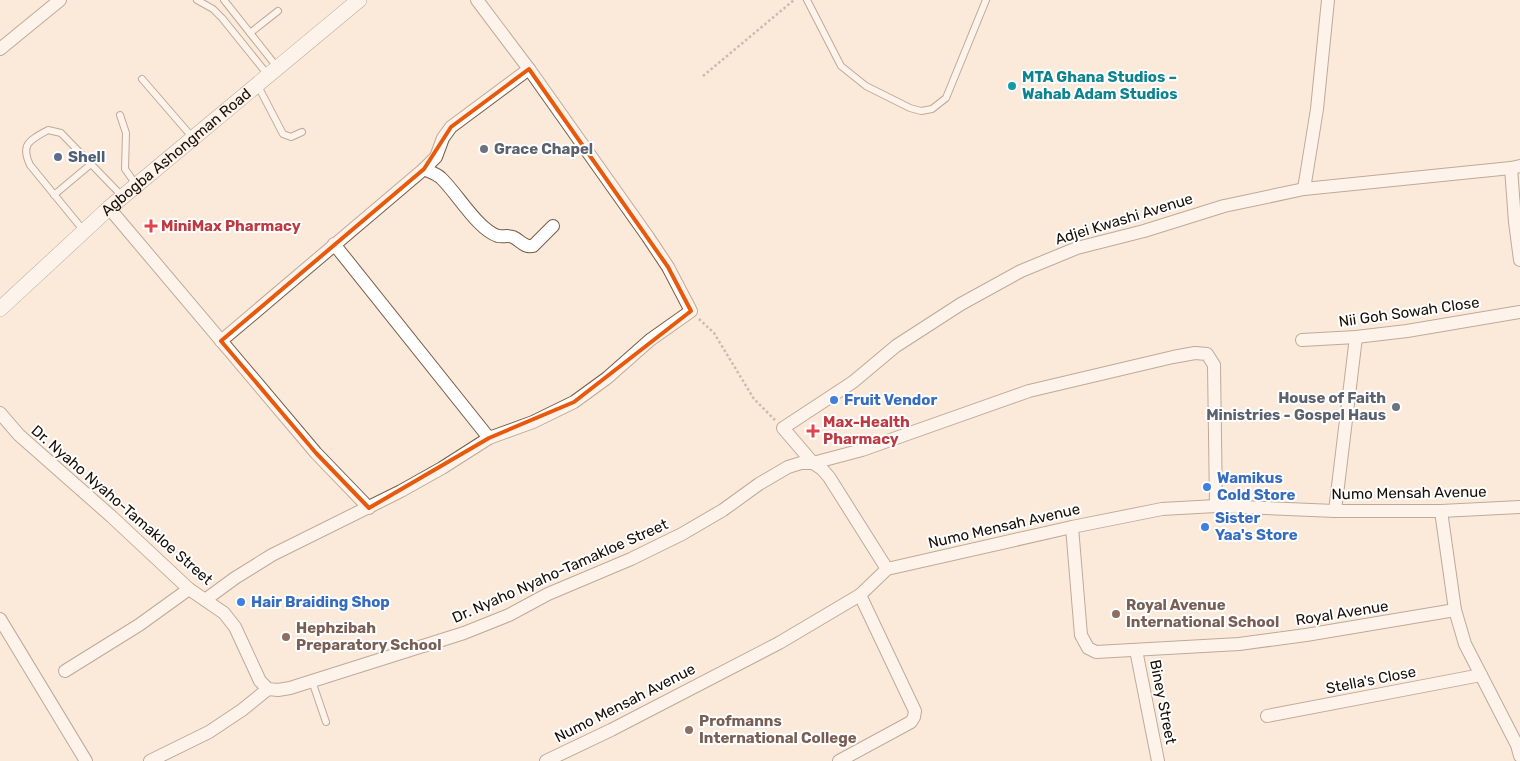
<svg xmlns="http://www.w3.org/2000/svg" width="1520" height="761" viewBox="0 0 1520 761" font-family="Rubik,sans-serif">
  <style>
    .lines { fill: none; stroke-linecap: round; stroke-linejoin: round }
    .service-casing { stroke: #755d46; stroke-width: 8 }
    .minor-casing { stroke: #755d46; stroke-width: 14 }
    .tertiary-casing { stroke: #755d46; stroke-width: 16 }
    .path { stroke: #918477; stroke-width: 2.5; stroke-dasharray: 2.5 2.5; stroke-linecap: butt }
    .service { stroke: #fff; stroke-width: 6 }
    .minor { stroke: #fff; stroke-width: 12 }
    .tertiary { stroke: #fff; stroke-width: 15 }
    .marked { fill: none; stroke: #e8590c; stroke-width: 4; stroke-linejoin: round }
    .culture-dot { fill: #0f9aa8; stroke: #fff; stroke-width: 2 }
    .worship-dot { fill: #6b7280; stroke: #fff; stroke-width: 2 }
    .service-dot { fill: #5c6f8a; stroke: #fff; stroke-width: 2 }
    .health-dot { fill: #e0444e; stroke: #fff; stroke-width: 2 }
    .shop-dot { fill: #3f7fe0; stroke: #fff; stroke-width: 2 }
    .education-dot { fill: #8d6e63; stroke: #fff; stroke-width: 2 }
    .labels { text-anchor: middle; stroke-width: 4; stroke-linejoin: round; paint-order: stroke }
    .culture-label { font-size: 15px; font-weight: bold; fill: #0d838f; stroke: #fff; text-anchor: start }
    .worship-label { font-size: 15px; font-weight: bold; fill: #5b616d; stroke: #fff; text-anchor: start }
    .street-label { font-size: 15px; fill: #180f06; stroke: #fff }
    .service-label { font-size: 15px; font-weight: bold; fill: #4e5e75; stroke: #fff; text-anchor: start }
    .health-label { font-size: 15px; font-weight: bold; fill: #be3a42; stroke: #fff; text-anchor: start }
    .shop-label { font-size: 15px; font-weight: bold; fill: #366cbe; stroke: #fff; text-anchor: start }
    .education-label { font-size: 15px; font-weight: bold; fill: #785e54; stroke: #fff; text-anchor: start }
  </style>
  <rect width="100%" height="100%" fill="#fbeada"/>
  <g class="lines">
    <defs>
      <g id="service">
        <path d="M197,0L213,9L222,18L268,75"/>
        <path d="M224,0L277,67"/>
        <path d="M807,0L841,66L866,86L910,108L921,111L932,109L946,98L986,0"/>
        <path d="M250,33L278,11"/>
        <path d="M142,79L193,138"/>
        <path d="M258,86L283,134L291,137L302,132"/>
        <path d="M120,115L126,133L125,169L137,186"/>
        <path d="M54,195L91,164"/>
        <path d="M84,231L30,165C20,144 30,140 48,130L61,133L122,196"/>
        <path d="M312,681L326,722"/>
      </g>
      <g id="minor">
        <path d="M0,49L60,0"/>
        <path d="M1511,168L1515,222L1520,260"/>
        <path d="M424,169C430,172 437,174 441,178C457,193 478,230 498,236C503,237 508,235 513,237C520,240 524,248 533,246L553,226"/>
        <path d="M1304,189L1317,109L1328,0"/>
        <path d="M109,208L316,453L369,508"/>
        <path d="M334,244L489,438"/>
        <path d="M1302,340L1356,337L1407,331L1520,312"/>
        <path d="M221,341L424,169L436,157L443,138L451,127L529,69"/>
        <path d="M0,413L19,435L112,517L189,589L224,613L235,627L260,681L268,689L278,690L290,688L464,633L509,615L548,594L631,559L682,534L723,510L759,484L788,467L801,463H813L822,469L829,477L887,569"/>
        <path d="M813,463L783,428L853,382L896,346L961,304L1021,271L1077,248L1144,231L1224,206L1304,189L1511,168L1520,166"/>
        <path d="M813,463L862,450L1029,391L1173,357L1195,353L1207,354L1214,365L1216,506"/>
        <path d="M1335,511L1356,337"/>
        <path d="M1441,511L1455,610L1465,644L1517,745L1520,756"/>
        <path d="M1072,527L1081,635L1088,648L1096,652L1239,644L1306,635L1455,610"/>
        <path d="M205,600L235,578L272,555L401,491L442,468L489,438L533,422L574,402L607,378L650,340L691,311L668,267L648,237L529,69L477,0"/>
        <path d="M0,619L86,761"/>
        <path d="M1136,650L1158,761"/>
        <path d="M65,671L139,625L189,589"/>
        <path d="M1267,716L1481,675"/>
        <path d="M150,761L209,732L242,710L268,689"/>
        <path d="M546,761L611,730L779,643L860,595L887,569L1072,527L1162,509L1216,506L1335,511H1441L1520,507"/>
        <path d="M839,761L911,722L914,717L915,711L860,595"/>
      </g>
      <g id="tertiary">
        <path id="s1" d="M0,309L109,208L359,0"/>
      </g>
    </defs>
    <use href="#service" class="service-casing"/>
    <use href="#minor" class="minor-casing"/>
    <use href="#tertiary" class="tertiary-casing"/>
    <g class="path">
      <path d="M703,76L794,0"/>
      <path d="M699,319L714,333L754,399L775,420"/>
    </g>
    <use href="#service" class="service"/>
    <use href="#minor" class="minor"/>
    <use href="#tertiary" class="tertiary"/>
  </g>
  <path d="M0 0H1520V761H0ZM529,69L668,267L691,311L574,402L489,438L369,508L316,453L221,341L424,169L451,127Z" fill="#fbeada" fill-opacity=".55" fill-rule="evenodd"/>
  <path class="marked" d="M529,69L668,267L691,311L574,402L489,438L369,508L316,453L221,341L424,169L451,127Z"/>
  <circle class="culture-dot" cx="1012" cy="86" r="5"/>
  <g class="worship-dot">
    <circle cx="484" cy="149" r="5"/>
    <circle cx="1396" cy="407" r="5"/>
  </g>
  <circle class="service-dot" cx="58" cy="157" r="5"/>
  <g class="health-dot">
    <path d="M148.5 218.5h5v5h5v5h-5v5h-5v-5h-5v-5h5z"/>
    <path d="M810.5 423.5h5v5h5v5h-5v5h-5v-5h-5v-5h5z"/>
  </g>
  <g class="shop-dot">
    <circle cx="834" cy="400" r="5"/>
    <circle cx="1207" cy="487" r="5"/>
    <circle cx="1205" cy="527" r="5"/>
    <circle cx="241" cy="602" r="5"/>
  </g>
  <g class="education-dot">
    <circle cx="1116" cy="614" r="5"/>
    <circle cx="286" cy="637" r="5"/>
    <circle cx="689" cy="730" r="5"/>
  </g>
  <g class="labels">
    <g class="culture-label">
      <text x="1022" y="82">MTA Ghana Studios –<tspan x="1022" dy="17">Wahab Adam Studios</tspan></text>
    </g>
    <g class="worship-label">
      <text x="494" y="154">Grace Chapel</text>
      <text x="1386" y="403" text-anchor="end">House of Faith<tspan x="1386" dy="17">Ministries - Gospel Haus</tspan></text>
    </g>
    <g class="street-label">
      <text dy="5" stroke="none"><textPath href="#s1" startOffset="236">Agbogba Ashongman Road</textPath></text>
      <text transform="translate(1124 219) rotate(-17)" y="5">Adjei Kwashi Avenue</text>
      <text transform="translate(1409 312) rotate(-8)" y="5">Nii Goh Sowah Close</text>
      <text transform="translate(1409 493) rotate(-1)" y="5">Numo Mensah Avenue</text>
      <text transform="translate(122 505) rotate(41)" y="5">Dr. Nyaho Nyaho-Tamakloe Street</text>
      <text transform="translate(1004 526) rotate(-13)" y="5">Numo Mensah Avenue</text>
      <text transform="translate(560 571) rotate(-24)" y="5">Dr. Nyaho Nyaho-Tamakloe Street</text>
      <text transform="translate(1342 613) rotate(-9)" y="5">Royal Avenue</text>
      <text transform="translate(1371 680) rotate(-11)" y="5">Stella's Close</text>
      <text transform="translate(1163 702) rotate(79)" y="5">Biney Street</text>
      <text transform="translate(625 703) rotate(-27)" y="5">Numo Mensah Avenue</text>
    </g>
    <g class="service-label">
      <text x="68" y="162">Shell</text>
    </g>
    <g class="health-label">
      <text x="161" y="231">MiniMax Pharmacy</text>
      <text x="823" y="427">Max-Health<tspan x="823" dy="17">Pharmacy</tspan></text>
    </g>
    <g class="shop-label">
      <text x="844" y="405">Fruit Vendor</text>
      <text x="1217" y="483">Wamikus<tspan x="1217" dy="17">Cold Store</tspan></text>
      <text x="1215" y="523">Sister<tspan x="1215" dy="17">Yaa's Store</tspan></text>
      <text x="251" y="607">Hair Braiding Shop</text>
    </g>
    <g class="education-label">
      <text x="1126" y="610">Royal Avenue<tspan x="1126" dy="17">International School</tspan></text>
      <text x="296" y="633">Hephzibah<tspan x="296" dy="17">Preparatory School</tspan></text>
      <text x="699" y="726">Profmanns<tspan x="699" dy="17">International College</tspan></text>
    </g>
  </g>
</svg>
